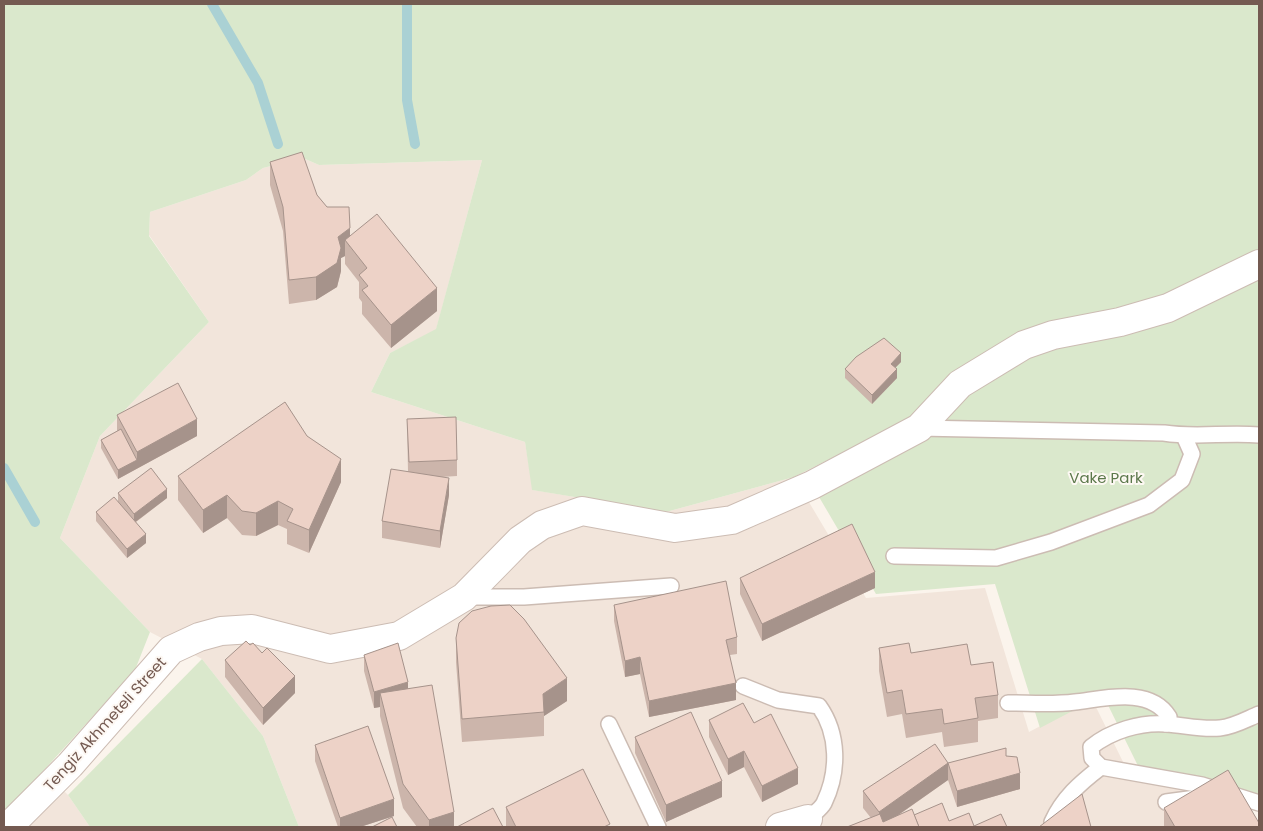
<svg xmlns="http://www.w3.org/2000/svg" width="1263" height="831" viewBox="0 0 1263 831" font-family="Poppins,sans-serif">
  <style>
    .residential { fill: #f2e5db }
    .green { fill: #dae8cc }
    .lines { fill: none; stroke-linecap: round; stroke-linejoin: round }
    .stream { stroke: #aad1d4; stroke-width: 10 }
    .lane-casing { stroke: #ccbcb3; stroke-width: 18 }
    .street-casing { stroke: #ccbcb3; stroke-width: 30 }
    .lane { stroke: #fff; stroke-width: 15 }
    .street { stroke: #fff; stroke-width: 28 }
    .wall { fill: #ccb5ab }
    .shaded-wall { fill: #a6938b }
    .building { fill: #edd2c7; stroke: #a6938b }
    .labels { text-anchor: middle; stroke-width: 4; stroke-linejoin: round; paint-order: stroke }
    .park-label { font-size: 15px; fill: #5c784b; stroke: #fdf8f3 }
    .street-label { font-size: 15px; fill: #745a51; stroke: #fdf8f3 }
  </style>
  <rect width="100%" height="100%" fill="#fbf4ec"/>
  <g class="residential">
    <path d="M303,158L319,165L482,160L436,330L390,353L371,392L525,442L533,490L666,512L794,477L866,598L985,588L1029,732L1092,699L1130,776L1197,792L1257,827H299L263,736L202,659L150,632L60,538L100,436L209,322L149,235L150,212L246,180L263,168Z"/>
    <path d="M44,771L68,795L90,827H4Z"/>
  </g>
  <g class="green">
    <path d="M4,4H1259V809L1141,772L1103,695L1040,728L995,584L876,594L812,485L907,420L794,477L666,512L532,490L525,442L371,392L390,353L436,329L482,160L319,165L303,158L263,168L246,180L150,212L149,236L209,322L100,436L60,538L150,632L135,670L4,814Z"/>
    <path d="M202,659L263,736L299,827H90L68,795Z"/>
  </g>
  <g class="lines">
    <g class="stream">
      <path d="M212,4L258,83L278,144"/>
      <path d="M407,4V100L415,144"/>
      <path d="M4,468L35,522"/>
    </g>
    <defs>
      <g id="lane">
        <path d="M919,428L1164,433C1196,438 1227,432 1259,435"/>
        <path d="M894,556L996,558L1051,542L1149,505L1182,480L1192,454L1184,436"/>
        <path d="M464,597H524L671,586"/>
        <path d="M743,686L778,700L819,706C839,734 839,772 824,803C821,809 813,814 808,819"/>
        <path d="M1008,703C1030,703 1053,705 1075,702C1103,699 1150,686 1169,717L1166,724"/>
        <path d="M1259,714C1247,719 1233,727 1220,728C1201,730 1184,725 1166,724C1140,722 1111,731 1091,747L1092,758L1101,767L1202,785L1259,803"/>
        <path d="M609,724L658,827"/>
        <path d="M1166,802L1196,798"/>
        <path d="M1052,822C1063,798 1080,783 1101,767"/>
      </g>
      <g id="street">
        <path d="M8,827L70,765L171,650L199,637L221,631L252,629L330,649L399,636L464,597L520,540L542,525L582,511L675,528L732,520L812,485L919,428L960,384L1024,345L1053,335L1120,322L1168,308L1259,264"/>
        <path d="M780,827L808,819"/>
      </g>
    </defs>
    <use href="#lane" class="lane-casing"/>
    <use href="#street" class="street-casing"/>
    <use href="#lane" class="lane"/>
    <use href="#street" class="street"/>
  </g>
  <g class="wall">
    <path d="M270,162L317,195L350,236L437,311L391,348L362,314V302L359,298V282L345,264V256L341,258V271L337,287L316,300L289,304L283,231L270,185Z"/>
    <path d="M901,362L895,368L897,378L872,404L845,378V369Z"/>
    <path d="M117,415L197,436L118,479L101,448V440L117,431Z"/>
    <path d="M407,419L457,460V476L441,477L449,495L440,548L382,538V521L408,472Z"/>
    <path d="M307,436L341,482L309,553L287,544V529L278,525L256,536L242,535L227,518L203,533L178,500V476Z"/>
    <path d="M118,493L167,498L136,522L146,543L127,558L96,521V512L118,501Z"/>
    <path d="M740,578L875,588L762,641L740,594Z"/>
    <path d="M614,605L737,637V654L730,655L736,700L649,717L640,674L625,677L614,621Z"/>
    <path d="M456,638L567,701L544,716V736L462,742L456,662Z"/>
    <path d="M879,648L971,665L998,695V718L978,721V742L944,747L942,732L906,738L902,714L887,717L879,671Z"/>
    <path d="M364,655L408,689L454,827H417L403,808L380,716V707L374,708L364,671Z"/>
    <path d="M225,660L295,693L263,725L225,677Z"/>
    <path d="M709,720L754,723L798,784L762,802L744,767L728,775L709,737Z"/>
    <path d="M635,737L722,797L666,822L635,753Z"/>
    <path d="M315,745L394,816L360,827H338L315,761Z"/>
    <path d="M1006,756L1020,789L957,807L948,780L900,814L914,815L974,826L1007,827H847L871,818L863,808V791L948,763Z"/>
    <path d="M506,807L610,827H506Z"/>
    <path d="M1164,808L1259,827H1164Z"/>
  </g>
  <g class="shaded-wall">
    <path d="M350,228V247L345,240V256L341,258V271L337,287L316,300V277L338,237Z"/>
    <path d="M437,288V311L391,348V325Z"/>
    <path d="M901,353V362L891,372V364Z"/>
    <path d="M897,369V378L872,404V395Z"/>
    <path d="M197,419V436L118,479V470L137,460V452Z"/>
    <path d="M341,459V482L309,553V530Z"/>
    <path d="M449,478V495L440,548V531Z"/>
    <path d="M167,489V498L134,523V514Z"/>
    <path d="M227,495V518L203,533V510Z"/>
    <path d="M278,501V525L256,536V513Z"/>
    <path d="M146,534V543L127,558V549Z"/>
    <path d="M875,572V588L762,641V624Z"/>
    <path d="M640,657V674L625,677V661Z"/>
    <path d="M295,676V693L263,725V708Z"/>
    <path d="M567,678V701L544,716L543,694Z"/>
    <path d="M408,682V699L380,693V707L374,708V692Z"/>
    <path d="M736,683V700L649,717V701Z"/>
    <path d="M744,751V767L728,775V759Z"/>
    <path d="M948,763V780L881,827H879V812Z"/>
    <path d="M798,768V784L762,802V786Z"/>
    <path d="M1020,773V789L957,807V791Z"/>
    <path d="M722,781V797L666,822V805Z"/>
    <path d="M394,799V816L360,827H340V818Z"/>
    <path d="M454,812V827H429V820Z"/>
  </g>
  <g class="building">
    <path d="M302,152L317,195L327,207H349L350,228L338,237L341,248L337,263L316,277L289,280L283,207L270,162Z"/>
    <path d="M377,214L437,288L391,325L362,290L368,286L359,275L367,268L345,240Z"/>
    <path d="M884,338L901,353L891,364L897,369L872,395L845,369L856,357Z"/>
    <path d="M178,383L197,419L137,452L117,415Z"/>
    <path d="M285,402L307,436L341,459L309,530L287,521L293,509L278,501L256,513L242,511L227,495L203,510L178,476Z"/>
    <path d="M456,417L457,460L409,462L407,419Z"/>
    <path d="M121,429L137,460L118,470L101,440Z"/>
    <path d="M151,468L167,489L134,514L118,493Z"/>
    <path d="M391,469L449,478L440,531L382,521Z"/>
    <path d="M114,497L146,534L127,549L96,512Z"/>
    <path d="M852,524L875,572L762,624L740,578Z"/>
    <path d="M726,581L737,637L726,640L736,683L649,701L640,657L625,661L614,605Z"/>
    <path d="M510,605L524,619L567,678L543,694L544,712L462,719L456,638L459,623L472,611L491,606Z"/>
    <path d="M246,641L250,645L253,643L262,653L267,648L295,676L263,708L225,660Z"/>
    <path d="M398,643L408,682L374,692L364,655Z"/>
    <path d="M909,643L911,653L967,644L971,665L993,662L998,695L975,698L978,718L944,724L942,709L906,714L902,690L887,693L879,648Z"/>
    <path d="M432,685L454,812L429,820L403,784L380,693Z"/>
    <path d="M743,703L754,723L771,714L798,768L762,786L744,751L728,759L709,720Z"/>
    <path d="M691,712L722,781L666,805L635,737Z"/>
    <path d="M368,726L394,799L340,818L315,745Z"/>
    <path d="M935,744L948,763L879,812L863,791Z"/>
    <path d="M1006,748V756L1017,757L1020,773L957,791L948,763Z"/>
    <path d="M583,769L610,824L604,827H516L506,807Z"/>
    <path d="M1228,770L1259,823V827H1175L1164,808Z"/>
    <path d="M1082,794L1091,827H1039Z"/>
    <path d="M942,803L949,821L969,813L974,826L1001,814L1007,827H919L914,815Z"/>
    <path d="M493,808L503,827H457Z"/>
    <path d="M912,809L919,827H847L880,814L883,822Z"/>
    <path d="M392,817L397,827H372Z"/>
  </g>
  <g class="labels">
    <g class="park-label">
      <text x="1106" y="483">Vake Park</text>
    </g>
    <g class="street-label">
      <text transform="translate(105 724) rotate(-48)" y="5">Tengiz Akhmeteli Street</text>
    </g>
  </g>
  <rect width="1263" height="831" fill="none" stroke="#745a51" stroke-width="10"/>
</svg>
